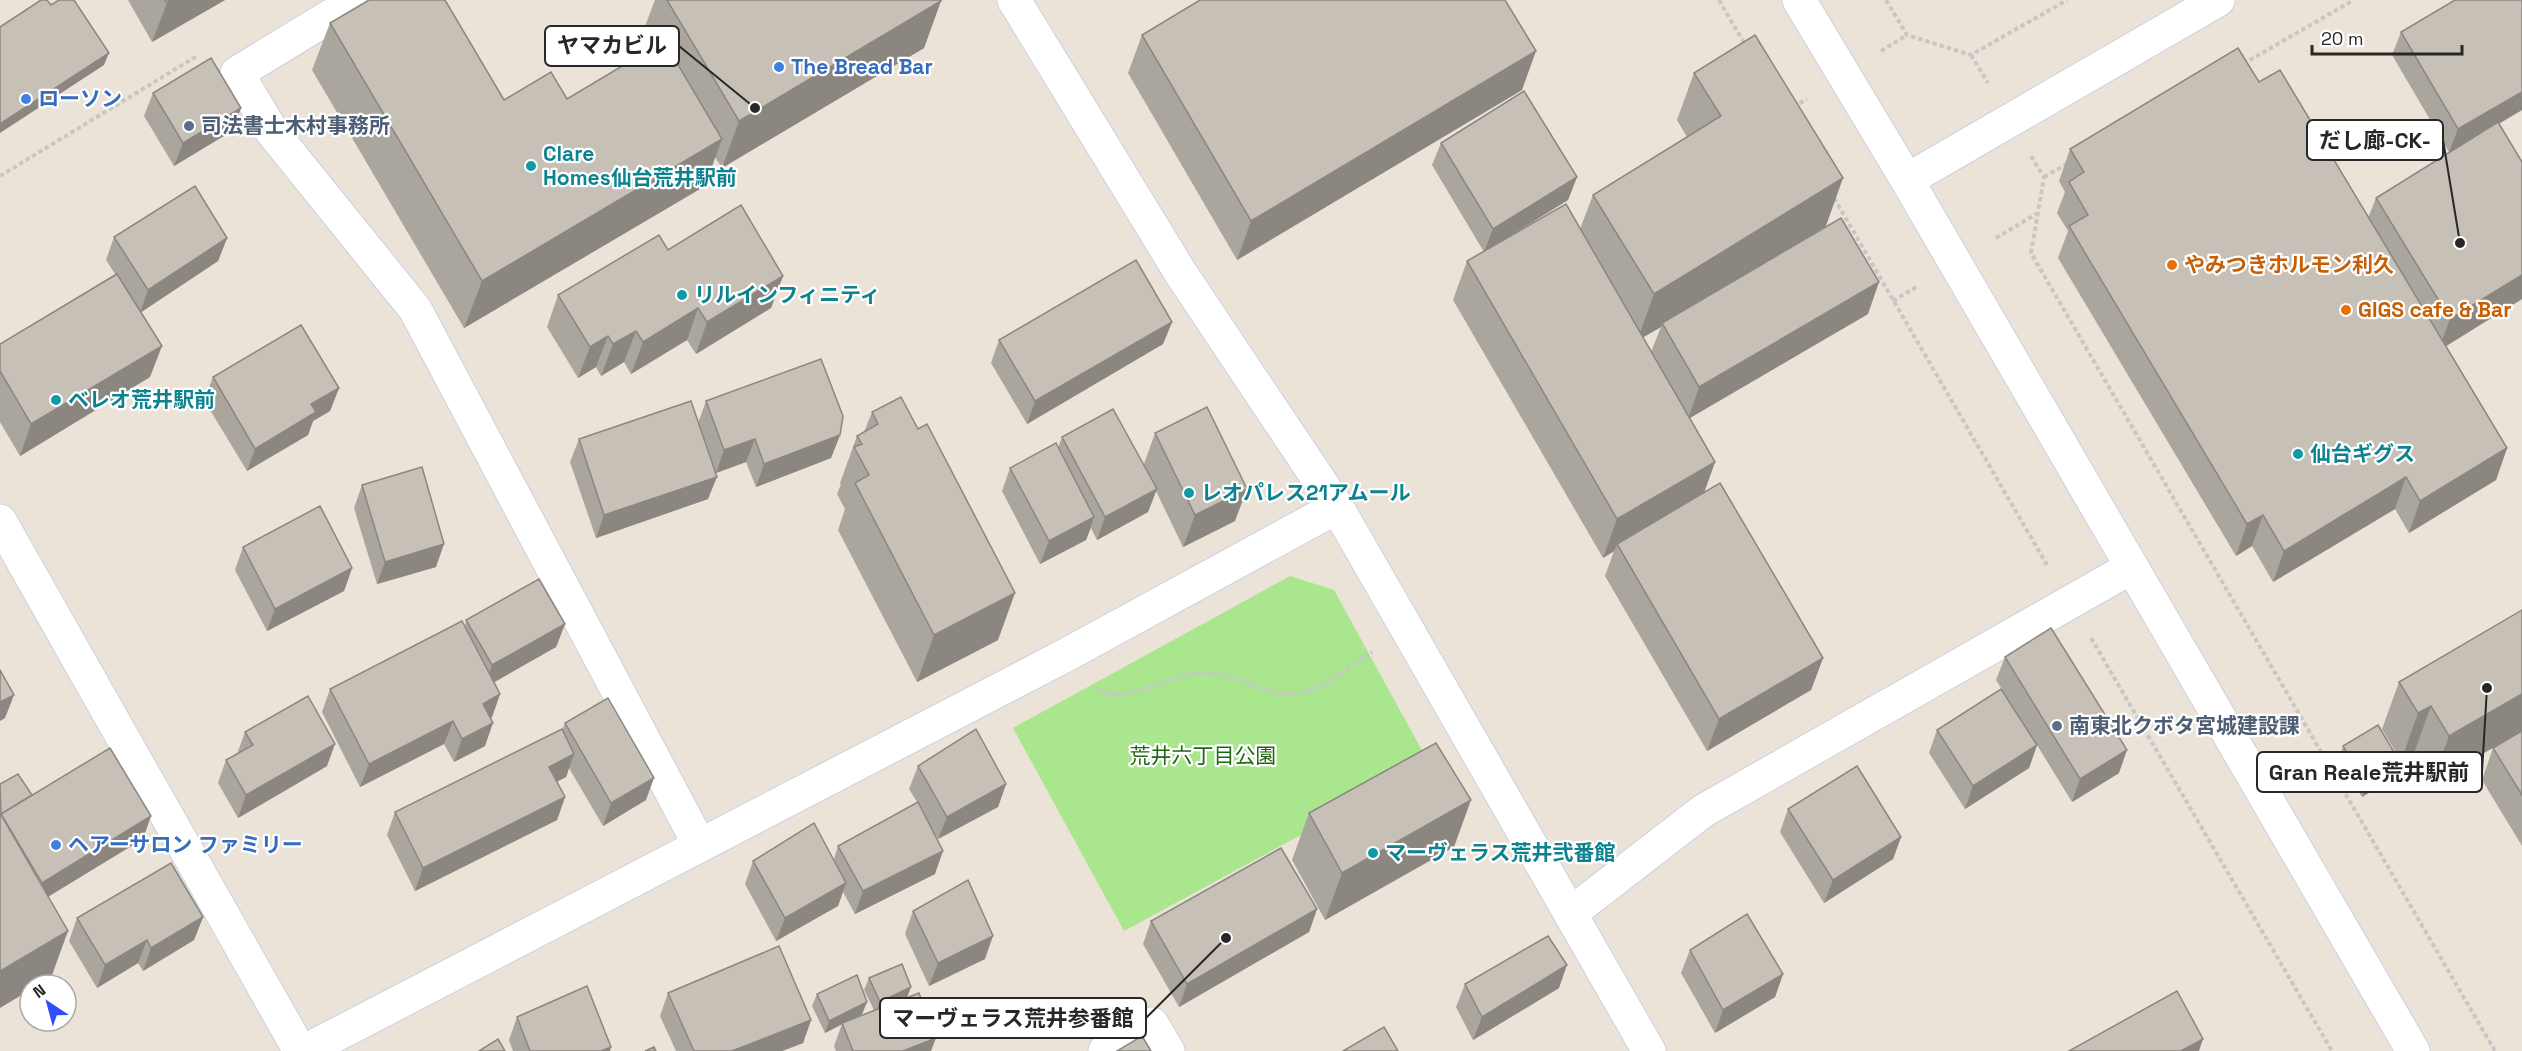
<svg xmlns="http://www.w3.org/2000/svg" width="2522" height="1051" viewBox="0 0 2522 1051" font-family="'Space Grotesk','Noto Sans JP',sans-serif">
  <style>
    .green { fill: #a9e68e }
    .lines { fill: none; stroke-linecap: round; stroke-linejoin: round }
    .street-casing { stroke: #cccfe2; stroke-width: 35 }
    .secondary-casing { stroke: #cccfe2; stroke-width: 35 }
    .path { stroke: #c7c7c7; stroke-width: 4; stroke-dasharray: 4.5 3; stroke-linecap: butt }
    .street { stroke: #fff; stroke-width: 33 }
    .secondary { stroke: #fff; stroke-width: 33 }
    .wall { fill: #aaa59d; fill-rule: evenodd }
    .shaded-wall { fill: #8b8680 }
    .building { fill: #c6c0b7; stroke: #8b8680; stroke-width: 1.5 }
    .shop-dot { fill: #3f7fe0; stroke: #fff; stroke-width: 2 }
    .service-dot { fill: #5c6f8a; stroke: #fff; stroke-width: 2 }
    .culture-dot { fill: #0f9aa8; stroke: #fff; stroke-width: 2 }
    .food-dot { fill: #e8710a; stroke: #fff; stroke-width: 2 }
    .labels { text-anchor: middle; stroke-width: 4.5; stroke-linejoin: round; paint-order: stroke }
    .shop-label { font-size: 21px; font-weight: bold; fill: #366cbe; stroke: #fff; text-anchor: start }
    .service-label { font-size: 21px; font-weight: bold; fill: #4e5e75; stroke: #fff; text-anchor: start }
    .culture-label { font-size: 21px; font-weight: bold; fill: #0d838f; stroke: #fff; text-anchor: start }
    .food-label { font-size: 21px; font-weight: bold; fill: #c56008; stroke: #fff; text-anchor: start }
    .park-label { font-size: 21px; fill: #226714; stroke: #fff }
    .leader { fill: none; stroke: #272727; stroke-width: 2 }
    .callout-dot { fill: #272727; stroke: #fff; stroke-width: 2 }
    .callout { fill: #fff; stroke: #272727; stroke-width: 2 }
    .callout-label { font-size: 22px; text-anchor: middle; font-weight: bold; fill: #272727 }
  </style>
  <rect width="100%" height="100%" fill="#ebe3d7"/>
  <path class="green" d="M1290,576L1334,590L1430,765L1124,931L1013,728Z"/>
  <g class="lines">
    <defs>
      <g id="street">
        <path d="M357,0L237,73L273,133L415,309L699,844"/>
        <path d="M1014,0L1180,272L1337,507L1649,1051"/>
        <path d="M0,521L300,1051"/>
        <path d="M1571,913L1703,811L2132,567"/>
        <path d="M305,1051L1066,655L1337,507"/>
        <path d="M1105,1051L1152,1024L1168,1051"/>
      </g>
      <g id="secondary">
        <path d="M1799,0L1907,180L2413,1051"/>
        <path d="M1907,180L2218,0"/>
      </g>
    </defs>
    <use href="#street" class="street-casing"/>
    <use href="#secondary" class="secondary-casing"/>
    <g class="path">
      <path d="M1719,0L1746,46"/>
      <path d="M1886,0L1907,35L1971,55L2067,0"/>
      <path d="M1881,51L1907,35"/>
      <path d="M1971,55L1988,83"/>
      <path d="M2243,64L2354,0"/>
      <path d="M1793,107L1807,99"/>
      <path d="M2031,156L2044,177L2031,253L2495,1051"/>
      <path d="M0,176L197,56"/>
      <path d="M2044,177L2067,164"/>
      <path d="M1834,198L2047,565"/>
      <path d="M1996,238L2038,213"/>
      <path d="M1893,301L1918,286"/>
      <path d="M2091,638L2332,1051"/>
      <path d="M1097,688C1117,708 1170,676 1197,673C1234,668 1268,702 1305,692C1326,686 1354,664 1372,652"/>
    </g>
    <use href="#street" class="street"/>
    <use href="#secondary" class="secondary"/>
  </g>
  <g class="wall">
    <path d="M128,0H225L152,42Z"/>
    <path d="M655,0H941L924,48L722,168L715,157L705,186L464,328L312,70L330,23L504,100L567,99L651,49L642,34Z"/>
    <path d="M2401,32L2522,110L2499,124L2522,162V299L2446,346L2507,448L2496,480L2409,533L2395,509L2273,582L2252,546L2236,556L2058,258L2068,231L2057,213L2065,192L2059,181L2070,149L2259,82L2368,218L2376,198L2449,152L2392,55Z"/>
    <path d="M1142,35L1522,90L1237,260L1128,73Z"/>
    <path d="M1694,73L1826,226L1754,270L1868,314L1690,418L1715,462L1704,493L1823,658L1811,690L1707,751L1605,576L1614,551L1603,558L1453,300L1467,261L1484,252L1432,165L1441,143L1577,177L1568,200L1492,247L1580,229L1593,195L1687,137L1677,120ZM1661,327L1651,352L1643,337Z"/>
    <path d="M153,93L241,108L232,131L174,166L144,116Z"/>
    <path d="M114,237L227,238L218,261L141,312L150,377L20,456L0,422V344L115,274L106,260Z"/>
    <path d="M668,250L783,276L771,308L696,354L687,340L631,374L624,362L601,376L596,367L578,378L547,327L558,295Z"/>
    <path d="M1172,322L1163,344L1027,424L991,363L999,340Z"/>
    <path d="M213,377L339,388L330,411L313,421L308,435L247,471L204,400Z"/>
    <path d="M706,401L840,435L831,458L756,487L746,462L716,473L708,453V499L596,538L570,462L579,439L698,423Z"/>
    <path d="M872,412L998,640L917,682L838,530L845,509L837,494L841,484L840,483L857,436L864,432Z"/>
    <path d="M1155,433L1235,521L1183,547L1156,491L1148,512L1097,540L1091,528L1086,540L1040,564L1002,491L1010,468L1058,448L1062,437L1144,464Z"/>
    <path d="M362,485L436,567L377,584L354,508Z"/>
    <path d="M243,547L352,568L344,591L267,631L235,570Z"/>
    <path d="M466,620L565,624L556,647L494,682L500,694L492,717L491,718L485,746L454,762L444,744L360,787L322,712L330,689L465,626Z"/>
    <path d="M2005,657L2119,773L2072,802L2037,745L2029,768L1965,809L1929,753L1937,730L2028,731L1996,680Z"/>
    <path d="M2399,682L2522,731L2432,783L2414,753L2401,761L2382,729Z"/>
    <path d="M565,723L646,800L603,826L569,768L566,777L557,782L565,797L557,820L415,891L387,835L395,812L562,730Z"/>
    <path d="M2522,731V846L2482,780L2493,748Z"/>
    <path d="M245,732L327,766L238,818L218,783L226,760L237,754Z"/>
    <path d="M2343,746L2401,764L2396,776L2362,797L2339,758Z"/>
    <path d="M918,766L1006,784L998,807L938,839L928,822L935,874L855,914L843,892L838,906L776,941L745,884L753,861L834,859L838,846L917,802L909,789Z"/>
    <path d="M1788,809L1901,837L1893,859L1824,903L1780,832Z"/>
    <path d="M1309,813L1454,847L1325,920L1292,860Z"/>
    <path d="M1317,909L1309,932L1179,1007L1143,944L1151,921Z"/>
    <path d="M913,911L985,959L929,986L905,934Z"/>
    <path d="M203,917L194,940L143,971L138,963L97,988L69,941L77,918Z"/>
    <path d="M1690,950L1783,974L1775,997L1715,1033L1681,973Z"/>
    <path d="M869,978L911,987L907,998L931,1051H836L834,1046L842,1024L825,1033L812,1006L817,994L867,1002L862,1014L852,1019L874,1010L864,990Z"/>
    <path d="M1465,984L1559,988L1473,1040L1456,1007Z"/>
    <path d="M668,993L811,1020L803,1043L782,1051H676L660,1016Z"/>
    <path d="M517,1017L610,1051H513L509,1040Z"/>
  </g>
  <g class="shaded-wall">
    <path d="M172,0H225L152,42L167,3Z"/>
    <path d="M941,1L924,48L722,168L739,121Z"/>
    <path d="M1536,51L1522,90L1237,260L1251,221Z"/>
    <path d="M109,53L104,65L0,133V124Z"/>
    <path d="M2522,92V110L2449,152L2458,129Z"/>
    <path d="M241,108L232,131L174,166L183,143Z"/>
    <path d="M722,139L705,186L464,328L482,281Z"/>
    <path d="M1577,177L1568,200L1484,252L1493,229Z"/>
    <path d="M1843,178L1826,226L1663,325L1662,323L1661,327L1637,341L1654,294Z"/>
    <path d="M227,238L218,261L140,313L148,290Z"/>
    <path d="M2522,275V299L2438,351L2450,319Z"/>
    <path d="M783,276L771,308L696,354L707,322Z"/>
    <path d="M1879,282L1868,314L1688,419L1699,387Z"/>
    <path d="M698,308L687,340L631,374L643,342Z"/>
    <path d="M1172,322L1163,344L1027,424L1035,401Z"/>
    <path d="M636,331L624,362L601,376L613,344Z"/>
    <path d="M608,336L596,367L578,378L590,347Z"/>
    <path d="M162,346L150,377L20,456L31,424Z"/>
    <path d="M339,388L330,411L313,421L308,435L247,471L255,449L311,404Z"/>
    <path d="M840,435L831,458L756,487L764,464Z"/>
    <path d="M755,439L746,462L716,473L724,450Z"/>
    <path d="M2507,448L2496,480L2409,533L2420,501Z"/>
    <path d="M1715,462L1701,501L1617,544L1614,551L1603,558L1617,519Z"/>
    <path d="M717,477L708,499L596,538L604,515Z"/>
    <path d="M2406,477L2395,509L2273,582L2284,551Z"/>
    <path d="M1157,489L1148,512L1097,540L1105,517Z"/>
    <path d="M1247,489L1235,521L1183,547L1195,515Z"/>
    <path d="M2263,515L2252,546L2236,556L2247,524Z"/>
    <path d="M1094,517L1086,540L1040,564L1049,541Z"/>
    <path d="M444,544L436,567L377,584L385,562Z"/>
    <path d="M352,568L344,591L267,631L275,609Z"/>
    <path d="M1015,593L998,640L917,682L934,635Z"/>
    <path d="M565,624L556,647L484,688L492,665Z"/>
    <path d="M1823,658L1811,690L1707,751L1719,719Z"/>
    <path d="M500,694L492,717L475,727L483,704Z"/>
    <path d="M2522,694V731L2432,783L2449,736Z"/>
    <path d="M14,695L5,718L0,721V702Z"/>
    <path d="M2431,706L2414,753L2401,761L2418,713Z"/>
    <path d="M453,721L444,744L360,787L369,764Z"/>
    <path d="M493,723L485,746L454,762L462,739Z"/>
    <path d="M335,744L327,766L238,818L246,795Z"/>
    <path d="M2037,745L2029,768L1965,809L1973,786Z"/>
    <path d="M2127,750L2119,773L2072,802L2080,779Z"/>
    <path d="M574,754L566,777L541,789L549,767Z"/>
    <path d="M2401,764L2396,776L2362,797L2367,785Z"/>
    <path d="M654,778L646,800L603,826L611,803Z"/>
    <path d="M1006,784L998,807L938,839L947,817Z"/>
    <path d="M565,797L557,820L415,891L423,868Z"/>
    <path d="M1471,800L1454,847L1325,920L1342,873Z"/>
    <path d="M151,816L143,839L33,906L42,883Z"/>
    <path d="M1901,837L1893,859L1824,903L1833,880Z"/>
    <path d="M943,851L935,874L855,914L863,891Z"/>
    <path d="M846,883L838,906L776,941L785,918Z"/>
    <path d="M1317,909L1309,932L1179,1007L1187,984Z"/>
    <path d="M203,917L194,940L143,971L151,948Z"/>
    <path d="M68,931L51,978L39,985H30V990L0,1008V971Z"/>
    <path d="M993,936L985,959L929,986L938,963Z"/>
    <path d="M147,940L138,963L97,988L105,965Z"/>
    <path d="M1567,965L1559,988L1473,1040L1482,1017Z"/>
    <path d="M1783,974L1775,997L1715,1033L1723,1010Z"/>
    <path d="M911,987L906,999L875,1014L880,1002Z"/>
    <path d="M867,1002L862,1014L825,1033L829,1021Z"/>
    <path d="M811,1020L803,1043L782,1051H732Z"/>
    <path d="M936,1038L931,1051H903Z"/>
    <path d="M2203,1039L2199,1051H2181Z"/>
    <path d="M611,1047L610,1051H601Z"/>
  </g>
  <g class="building">
    <path d="M41,0H47L51,5L59,0H74L109,53L0,124V27Z"/>
    <path d="M165,0H172L167,3Z"/>
    <path d="M369,0H445L504,100L551,72L567,99L664,41L722,139L482,281L330,23Z"/>
    <path d="M667,0H941V1L739,121Z"/>
    <path d="M1200,0H1505L1536,51L1251,221L1142,35Z"/>
    <path d="M2455,0H2522V92L2458,129L2401,32Z"/>
    <path d="M1755,35L1843,178L1654,294L1593,195L1721,116L1694,73Z"/>
    <path d="M2238,48L2259,82L2280,70L2507,448L2420,501L2406,477L2284,551L2263,515L2247,524L2069,226L2088,215L2069,182L2084,172L2070,149Z"/>
    <path d="M211,58L241,108L183,143L153,93Z"/>
    <path d="M1524,91L1577,177L1493,229L1441,143Z"/>
    <path d="M2498,122L2522,162V275L2450,319L2376,198Z"/>
    <path d="M195,186L227,238L148,290L114,237Z"/>
    <path d="M1566,204L1715,462L1617,519L1467,261Z"/>
    <path d="M741,205L783,276L707,322L698,308L643,342L636,331L613,344L608,336L590,347L558,295L659,235L668,250Z"/>
    <path d="M1841,218L1879,282L1699,387L1662,323Z"/>
    <path d="M1136,260L1172,322L1035,401L999,340Z"/>
    <path d="M117,274L162,346L31,424L0,371V344Z"/>
    <path d="M301,325L339,388L311,404L316,412L255,449L213,377Z"/>
    <path d="M821,359L843,416L840,435L764,464L755,439L724,450L706,401Z"/>
    <path d="M901,397L918,429L927,424L1015,593L934,635L855,483L869,475L854,447L862,444L857,436L878,424L872,412Z"/>
    <path d="M691,401L717,477L604,515L579,439Z"/>
    <path d="M1207,407L1247,489L1195,515L1155,433Z"/>
    <path d="M1113,409L1157,489L1105,517L1062,437Z"/>
    <path d="M1056,443L1094,517L1049,541L1010,468Z"/>
    <path d="M422,467L444,544L385,562L362,485Z"/>
    <path d="M1720,483L1823,658L1719,719L1617,544Z"/>
    <path d="M320,506L352,568L275,609L243,547Z"/>
    <path d="M539,579L565,624L492,665L466,620Z"/>
    <path d="M2522,610V694L2449,736L2431,706L2418,713L2399,682Z"/>
    <path d="M462,621L500,694L483,704L493,723L462,739L453,721L369,764L330,689Z"/>
    <path d="M2051,628L2127,750L2080,779L2005,657Z"/>
    <path d="M0,670L14,695L0,702Z"/>
    <path d="M2001,689L2037,745L1973,786L1937,730Z"/>
    <path d="M308,696L335,744L246,795L226,760L253,745L245,732Z"/>
    <path d="M608,698L654,778L611,803L565,723Z"/>
    <path d="M2378,725L2401,764L2367,785L2343,746Z"/>
    <path d="M562,729L574,754L549,767L565,797L423,868L395,812Z"/>
    <path d="M976,729L1006,784L947,817L918,766Z"/>
    <path d="M2522,731V795L2493,748Z"/>
    <path d="M1436,743L1471,800L1342,873L1309,813Z"/>
    <path d="M110,748L151,816L42,883L1,814Z"/>
    <path d="M1857,766L1901,837L1833,880L1788,809Z"/>
    <path d="M18,774L32,795L1,814L0,784Z"/>
    <path d="M918,802L943,851L863,891L838,846Z"/>
    <path d="M0,813L68,931L0,971Z"/>
    <path d="M814,823L846,883L785,918L753,861Z"/>
    <path d="M1281,848L1317,909L1187,984L1151,921Z"/>
    <path d="M171,863L203,917L151,948L147,940L105,965L77,918Z"/>
    <path d="M968,880L993,936L938,963L913,911Z"/>
    <path d="M1747,914L1783,974L1723,1010L1690,950Z"/>
    <path d="M1548,936L1567,965L1482,1017L1465,984Z"/>
    <path d="M779,946L811,1020L732,1051H694L668,993Z"/>
    <path d="M902,964L911,987L880,1002L869,978Z"/>
    <path d="M857,975L867,1002L829,1021L817,994Z"/>
    <path d="M587,986L611,1047L601,1051H530L517,1017Z"/>
    <path d="M2177,991L2203,1039L2181,1051H2069Z"/>
    <path d="M919,993L936,1038L903,1051H853L842,1023Z"/>
    <path d="M1384,1027L1398,1051H1343Z"/>
    <path d="M1142,1036L1151,1051H1117Z"/>
    <path d="M498,1039L505,1051H479Z"/>
    <path d="M654,1047L656,1051H645Z"/>
  </g>
  <g class="shop-dot">
    <circle cx="779" cy="67" r="6"/>
    <circle cx="26" cy="99" r="6"/>
    <circle cx="56" cy="845" r="6"/>
  </g>
  <g class="service-dot">
    <circle cx="189" cy="126" r="6"/>
    <circle cx="2057" cy="726" r="6"/>
  </g>
  <g class="culture-dot">
    <circle cx="531" cy="166" r="6"/>
    <circle cx="682" cy="295" r="6"/>
    <circle cx="56" cy="400" r="6"/>
    <circle cx="2298" cy="454" r="6"/>
    <circle cx="1189" cy="493" r="6"/>
    <circle cx="1373" cy="853" r="6"/>
  </g>
  <g class="food-dot">
    <circle cx="2172" cy="265" r="6"/>
    <circle cx="2346" cy="310" r="6"/>
  </g>
  <g class="labels">
    <g class="shop-label">
      <text x="791" y="74">The Bread Bar</text>
      <text x="38" y="106">ローソン</text>
      <text x="68" y="852">ヘアーサロン ファミリー</text>
    </g>
    <g class="service-label">
      <text x="201" y="133">司法書士木村事務所</text>
      <text x="2069" y="733">南東北クボタ宮城建設課</text>
    </g>
    <g class="culture-label">
      <text x="543" y="161">Clare<tspan x="543" dy="24">Homes仙台荒井駅前</tspan></text>
      <text x="694" y="302">リルインフィニティ</text>
      <text x="68" y="407">ベレオ荒井駅前</text>
      <text x="2310" y="461">仙台ギグス</text>
      <text x="1201" y="500">レオパレス21アムール</text>
      <text x="1385" y="860">マーヴェラス荒井弐番館</text>
    </g>
    <g class="food-label">
      <text x="2184" y="272">やみつきホルモン利久</text>
      <text x="2358" y="317">GIGS cafe &amp; Bar</text>
    </g>
    <g class="park-label">
      <text x="1203" y="763">荒井六丁目公園</text>
    </g>
  </g>
  <path class="leader" d="M755 108L679 46M2460 243L2443 140M2487 688L2482 772M1226 938L1146 1018"/>
  <g class="callout-dot">
    <circle cx="755" cy="108" r="6"/>
    <circle cx="2460" cy="243" r="6"/>
    <circle cx="2487" cy="688" r="6"/>
    <circle cx="1226" cy="938" r="6"/>
  </g>
  <g class="callout">
    <rect x="545" y="26" width="134" height="40" rx="6"/>
    <rect x="2307" y="120" width="136" height="40" rx="6"/>
    <rect x="2257" y="752" width="225" height="40" rx="6"/>
    <rect x="880" y="998" width="266" height="40" rx="6"/>
  </g>
  <g class="callout-label">
    <text x="612" y="53">ヤマカビル</text>
    <text x="2375" y="148">だし廊-CK-</text>
    <text x="2369" y="780">Gran Reale荒井駅前</text>
    <text x="1013" y="1026">マーヴェラス荒井参番館</text>
  </g>
  <g transform="translate(48 1003) rotate(324)"><circle r="28" fill="#ffffff" stroke="#a9a9a9" stroke-width="1.5"/>
  <path d="M0-4.5L10 22L0 15L-10 22Z" fill="#304eff"/>
  <text y="-9" font-size="16" font-weight="bold" text-anchor="middle" fill="#272727">N</text>
  </g>
  <path d="M2312 45v9h150v-9" fill="none" stroke="#272727" stroke-width="3"/>
  <text x="2321" y="45" font-size="18" fill="#272727" stroke="#ffffff" stroke-width="4.5" paint-order="stroke">20 m</text>
</svg>
